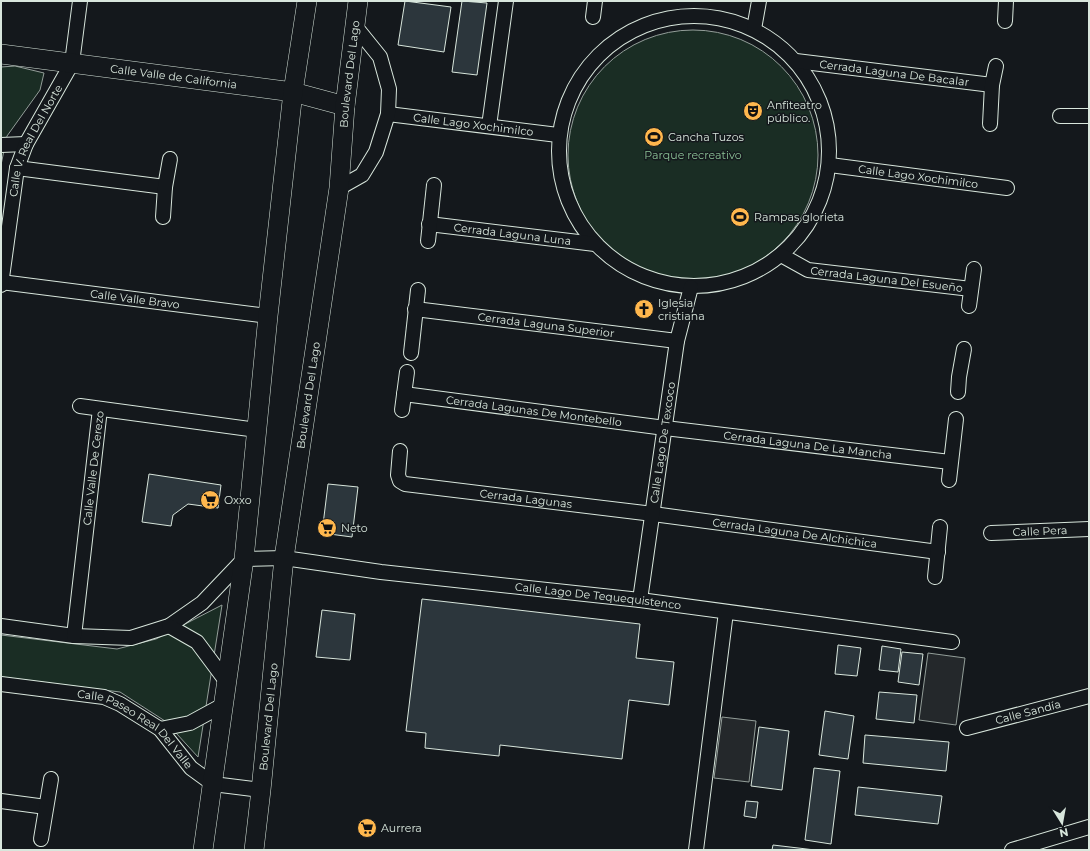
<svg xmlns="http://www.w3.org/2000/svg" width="1090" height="851" viewBox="0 0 1090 851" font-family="Montserrat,sans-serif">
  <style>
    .green { fill: #1a2d24; stroke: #939e99 }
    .parking { fill: #24282b; stroke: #939e99 }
    .building { fill: #2c363c; stroke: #d8e6dc }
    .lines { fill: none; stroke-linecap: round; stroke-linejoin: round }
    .street-casing { stroke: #d8e6dc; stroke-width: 16 }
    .secondary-casing { stroke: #d8e6dc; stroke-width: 20 }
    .street { stroke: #14181c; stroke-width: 14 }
    .secondary { stroke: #14181c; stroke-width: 19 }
    .labels { text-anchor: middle; stroke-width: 3; stroke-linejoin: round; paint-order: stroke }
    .street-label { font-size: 11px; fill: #d8e6dc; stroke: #14181c }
    .poi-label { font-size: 11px; fill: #d8e6dc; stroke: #14181c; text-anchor: start }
    .park-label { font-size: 11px; fill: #8ac095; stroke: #14181c }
  </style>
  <rect width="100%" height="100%" fill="#14181c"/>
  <g class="green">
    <circle cx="693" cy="155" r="125"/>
    <path d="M15,66L44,73L40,90L7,136L1,165V67Z"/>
    <path d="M222,605L198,757L165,721L120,692L1,677V635L117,649L156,639Z"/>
  </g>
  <g class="parking">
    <path d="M928,653L965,658L956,725L919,720Z"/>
    <path d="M722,717L756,721L749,782L714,778Z"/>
  </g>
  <g class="building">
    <path d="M405,1L451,7L444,52L398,45Z"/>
    <path d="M462,1L487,3L477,75L452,72Z"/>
    <path d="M149,474L221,485L218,508L188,504L173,515L171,526L142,522Z"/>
    <path d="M328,484L358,487L352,537L322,533Z"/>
    <path d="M422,599L640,624L636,658L674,662L669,705L629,700L622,759L500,745L499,756L425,748L426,733L406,731Z"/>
    <path d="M322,610L355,614L350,660L316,657Z"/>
    <path d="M838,645L861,648L857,676L835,674Z"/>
    <path d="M882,646L901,649L898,672L879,670Z"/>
    <path d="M902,652L923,654L919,685L898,682Z"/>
    <path d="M879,692L917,695L914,723L876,719Z"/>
    <path d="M825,711L854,716L848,759L819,755Z"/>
    <path d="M759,727L789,731L782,790L751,786Z"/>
    <path d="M865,735L949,742L946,771L863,763Z"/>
    <path d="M814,768L840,771L831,844L805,840Z"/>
    <path d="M858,787L942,796L938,824L855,815Z"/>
    <path d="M746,801L758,802L756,818L744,816Z"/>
    <path d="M773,845L815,850H772Z"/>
  </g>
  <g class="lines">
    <defs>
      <g id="street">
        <circle cx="694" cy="151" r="135"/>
        <path d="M593,17L595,1"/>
        <path d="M1005,21L1006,1"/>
        <path d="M754,29L759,1"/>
        <path id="s1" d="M796,61L992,85"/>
        <path id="s2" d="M388,114L558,135"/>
        <path d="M1060,116H1089"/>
        <path d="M990,124L992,85L996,66"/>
        <path d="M489,126L506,1"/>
        <path d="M1,145L26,144"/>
        <path id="s3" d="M830,165L1007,188"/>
        <path d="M17,168L165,187"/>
        <path d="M339,188L362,175L376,152L388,114L389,89L380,57L355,26"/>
        <path d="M163,217L165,187L170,159"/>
        <path id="s4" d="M429,224L595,244"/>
        <path d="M428,241L434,185"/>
        <path id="s5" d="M781,255L808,270L971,289"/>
        <path id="s6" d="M1,282L268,316"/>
        <path id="s7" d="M1,285L17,168L26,144L72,63L80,1"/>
        <path d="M969,306L974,269"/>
        <path id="s8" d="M415,309L677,341"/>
        <path d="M411,353L418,290"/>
        <path d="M958,392L959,377L964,349"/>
        <path id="s9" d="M404,394L665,428L950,462"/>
        <path d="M80,406L257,430"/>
        <path d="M402,410L407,372"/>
        <path id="s10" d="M400,451L398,475L400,481L405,484L653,514L938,552"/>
        <path d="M949,480L956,419"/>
        <path id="s11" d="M991,533L1089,529"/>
        <path d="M935,577L940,527"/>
        <path id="s12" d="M640,600L677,341L691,287"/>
        <path id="s13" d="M1,626L74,636L131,638L169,626L202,603L244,559L284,558L381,572L640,600L952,642"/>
        <path d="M169,626L197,642L226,681"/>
        <path id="s14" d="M74,636L100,409"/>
        <path id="s15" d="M1,684L104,697L120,704L160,729L191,768L213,784L261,790"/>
        <path id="s16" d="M967,728L1089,696"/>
        <path d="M160,729L190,723L223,705"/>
        <path d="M1,801L46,807"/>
        <path d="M41,839L51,779"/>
        <path d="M696,850L726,612"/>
        <path d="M1012,850L1089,827"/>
      </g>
      <g id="secondary">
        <path id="s17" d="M1,54L293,92L345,106"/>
        <path d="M203,850L244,559L268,316L293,92L307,1"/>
        <path id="s18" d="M254,850L261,790L284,558L339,188L345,106L358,1"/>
      </g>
    </defs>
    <use href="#street" class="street-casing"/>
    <use href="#secondary" class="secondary-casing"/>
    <use href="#street" class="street"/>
    <use href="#secondary" class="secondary"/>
  </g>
  <defs>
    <symbol id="theatre-disc" viewBox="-11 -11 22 22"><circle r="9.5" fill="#ffb74d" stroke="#14181c"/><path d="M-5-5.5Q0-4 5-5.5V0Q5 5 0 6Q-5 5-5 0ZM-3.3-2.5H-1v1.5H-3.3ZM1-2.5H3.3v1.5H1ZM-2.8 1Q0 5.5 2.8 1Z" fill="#111"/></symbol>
    <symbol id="stadium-disc" viewBox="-11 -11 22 22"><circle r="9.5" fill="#ffb74d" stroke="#14181c"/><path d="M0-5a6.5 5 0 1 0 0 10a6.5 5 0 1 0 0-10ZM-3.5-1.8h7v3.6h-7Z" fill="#111"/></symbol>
    <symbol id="church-disc" viewBox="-11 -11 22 22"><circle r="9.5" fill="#ffb74d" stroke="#14181c"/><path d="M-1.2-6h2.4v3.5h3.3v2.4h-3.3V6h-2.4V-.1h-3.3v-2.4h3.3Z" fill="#111"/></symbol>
    <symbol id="supermarket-disc" viewBox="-11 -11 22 22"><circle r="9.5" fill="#ffb74d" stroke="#14181c"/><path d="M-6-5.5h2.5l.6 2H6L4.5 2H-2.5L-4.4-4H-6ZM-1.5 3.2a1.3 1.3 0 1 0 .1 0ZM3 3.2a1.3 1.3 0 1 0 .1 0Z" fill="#111"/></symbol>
  </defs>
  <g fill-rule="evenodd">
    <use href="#theatre-disc" x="742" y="100" width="22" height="22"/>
    <use href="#stadium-disc" x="643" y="126" width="22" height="22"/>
    <use href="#stadium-disc" x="729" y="206" width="22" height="22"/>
    <use href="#church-disc" x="633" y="298" width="22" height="22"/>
    <use href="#supermarket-disc" x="199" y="489" width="22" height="22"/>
    <use href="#supermarket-disc" x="316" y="517" width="22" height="22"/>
    <use href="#supermarket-disc" x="356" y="817" width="22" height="22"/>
  </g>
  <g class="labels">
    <g class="street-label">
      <text dy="4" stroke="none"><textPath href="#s1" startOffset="99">Cerrada Laguna De Bacalar</textPath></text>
      <text dy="4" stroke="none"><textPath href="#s18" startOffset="782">Boulevard Del Lago</textPath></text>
      <text dy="4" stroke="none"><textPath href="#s17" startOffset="174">Calle Valle de California</textPath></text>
      <text dy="4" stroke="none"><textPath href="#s2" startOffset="86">Calle Lago Xochimilco</textPath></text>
      <text dy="4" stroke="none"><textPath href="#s7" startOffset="150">Calle V. Real Del Norte</textPath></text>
      <text dy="4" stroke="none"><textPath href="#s3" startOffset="89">Calle Lago Xochimilco</textPath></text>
      <text dy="4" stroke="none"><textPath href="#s4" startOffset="84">Cerrada Laguna Luna</textPath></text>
      <text dy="4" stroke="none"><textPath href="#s5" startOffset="110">Cerrada Laguna Del Esueño</textPath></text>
      <text dy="4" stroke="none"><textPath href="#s6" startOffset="135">Calle Valle Bravo</textPath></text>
      <text dy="4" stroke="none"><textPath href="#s8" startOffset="132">Cerrada Laguna Superior</textPath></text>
      <text dy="4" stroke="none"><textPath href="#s18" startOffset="458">Boulevard Del Lago</textPath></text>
      <text dy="4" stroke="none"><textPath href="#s9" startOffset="131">Cerrada Lagunas De Montebello</textPath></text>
      <text dy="4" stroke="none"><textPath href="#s12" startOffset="159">Calle Lago De Texcoco</textPath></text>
      <text dy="4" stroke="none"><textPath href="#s9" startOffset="407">Cerrada Laguna De La Mancha</textPath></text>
      <text dy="4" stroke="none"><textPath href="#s14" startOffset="169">Calle Valle De Cerezo</textPath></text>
      <text dy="4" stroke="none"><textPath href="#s10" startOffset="158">Cerrada Lagunas</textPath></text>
      <text dy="4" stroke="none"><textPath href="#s11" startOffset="49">Calle Pera</textPath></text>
      <text dy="4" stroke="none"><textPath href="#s10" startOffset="429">Cerrada Laguna De Alchichica</textPath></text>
      <text dy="4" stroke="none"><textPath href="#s13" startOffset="628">Calle Lago De Tequequistenco</textPath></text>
      <text dy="4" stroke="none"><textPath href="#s16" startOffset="63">Calle Sandía</textPath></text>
      <text dy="4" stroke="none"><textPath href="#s18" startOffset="134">Boulevard Del Lago</textPath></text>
      <text dy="4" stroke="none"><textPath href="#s15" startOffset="147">Calle Paseo Real Del Valle</textPath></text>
    </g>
    <g class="poi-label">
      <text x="767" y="109">Anfiteatro<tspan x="767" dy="13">público.</tspan></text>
      <text x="668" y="141">Cancha Tuzos</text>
      <text x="754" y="221">Rampas glorieta</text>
      <text x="658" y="307">Iglesia<tspan x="658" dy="13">cristiana</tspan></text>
      <text x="224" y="504">Oxxo</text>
      <text x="341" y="532">Neto</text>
      <text x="381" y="832">Aurrera</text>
    </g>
    <g class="park-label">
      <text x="693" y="159">Parque recreativo</text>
    </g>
  </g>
  <rect width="1090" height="851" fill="none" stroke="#d8e6dc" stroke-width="4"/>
  <g transform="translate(1062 823) rotate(169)" stroke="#14181c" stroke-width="3" paint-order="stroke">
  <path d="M0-3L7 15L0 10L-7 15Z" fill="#d8e6dc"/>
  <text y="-6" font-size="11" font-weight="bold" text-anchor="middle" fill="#d8e6dc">N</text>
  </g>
</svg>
